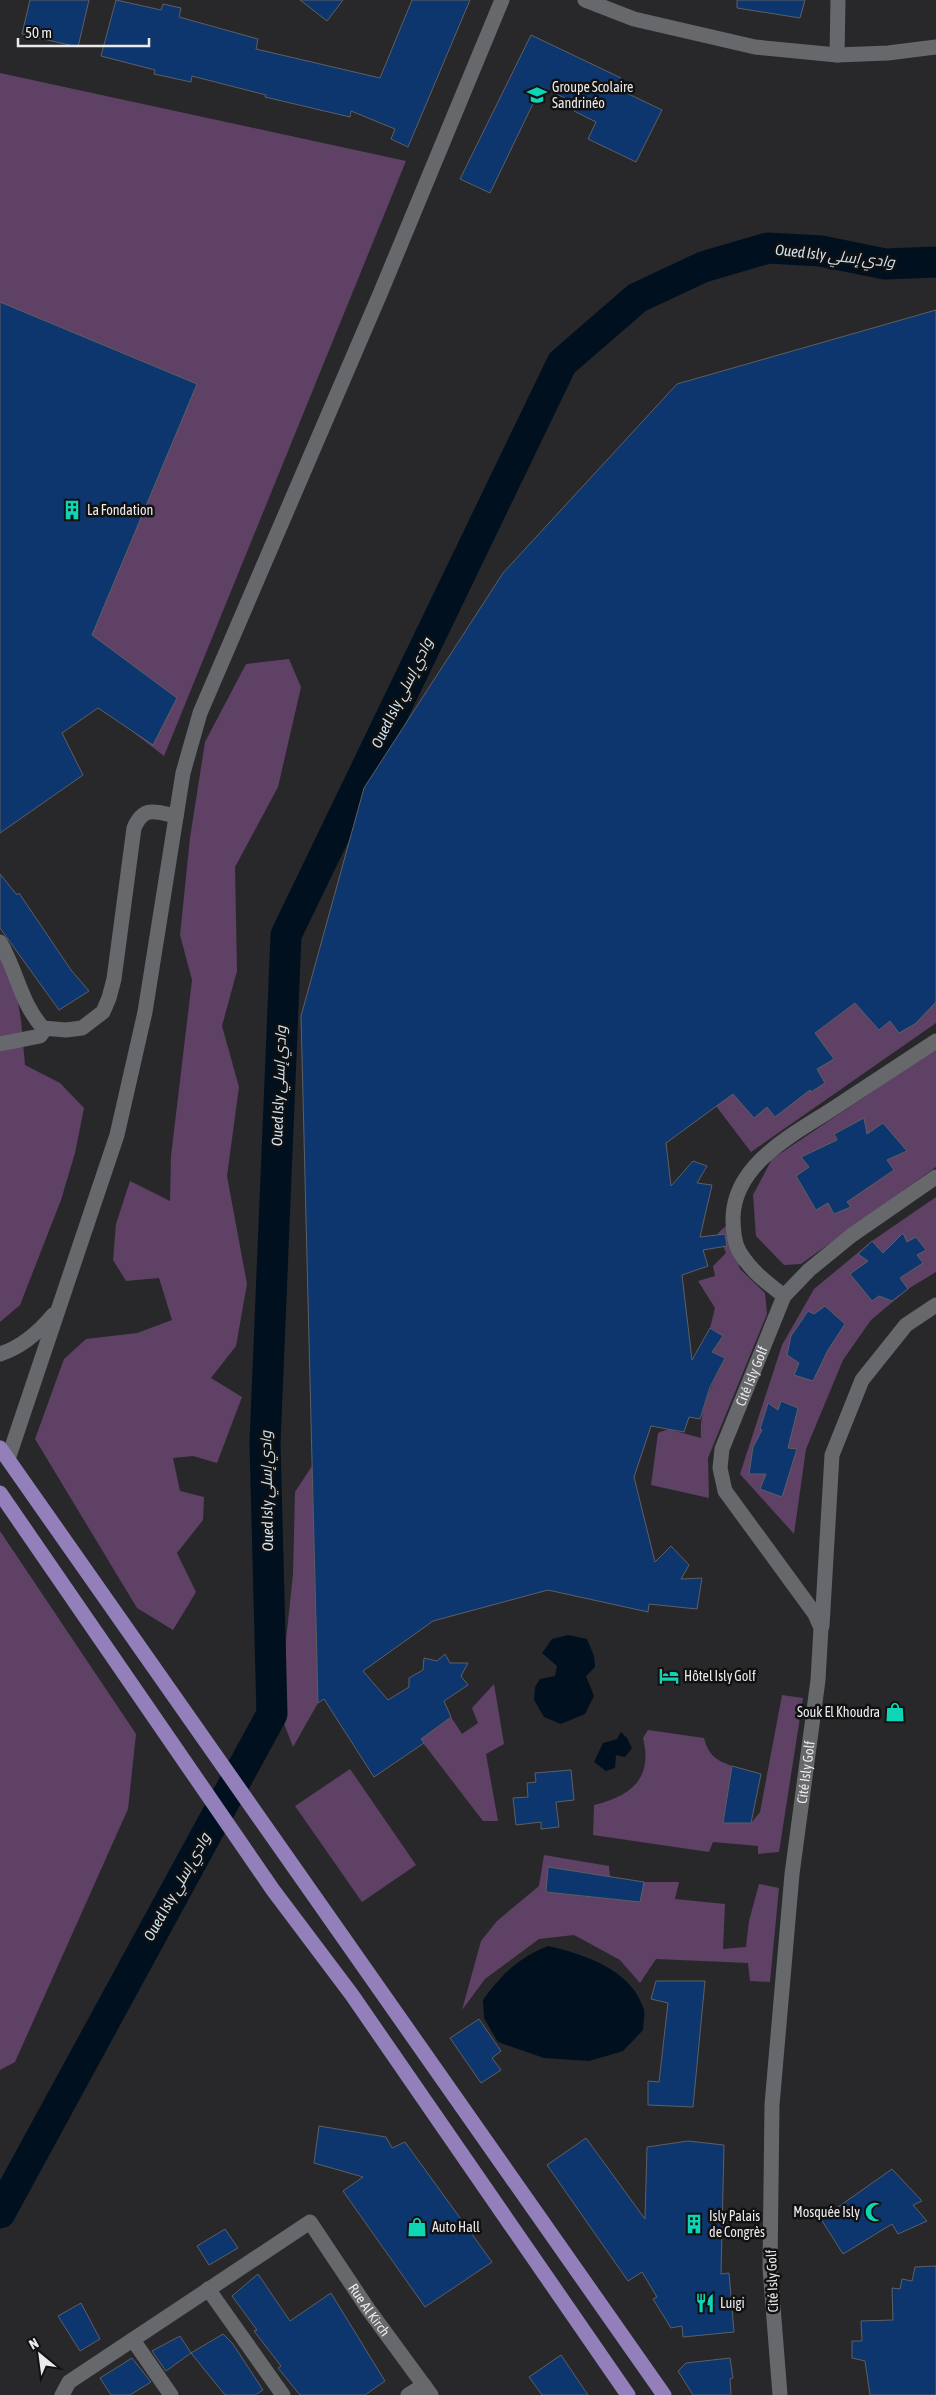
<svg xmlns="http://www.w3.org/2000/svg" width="936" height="2395" viewBox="0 0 936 2395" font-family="'Asap Condensed',Cairo,sans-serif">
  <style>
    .green { fill: #5e4165 }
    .water { fill: #00101e }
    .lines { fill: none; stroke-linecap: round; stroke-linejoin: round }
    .river { stroke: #00101e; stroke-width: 31 }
    .building { fill: #0e366e; stroke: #5d5f63 }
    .street { stroke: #67686c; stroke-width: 15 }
    .primary { stroke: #9380bb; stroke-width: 15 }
    .labels { text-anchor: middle; stroke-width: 5; stroke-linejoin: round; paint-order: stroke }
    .poi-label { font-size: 14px; fill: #eaeaec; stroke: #111112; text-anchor: start }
    .street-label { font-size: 14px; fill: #eaeaec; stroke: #111112 }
    .water-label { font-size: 15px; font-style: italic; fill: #d0e3f0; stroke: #111112 }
  </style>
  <rect width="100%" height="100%" fill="#28282b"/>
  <g class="green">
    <path d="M0,73L406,161L164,756L89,698L0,560Z"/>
    <path d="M289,659L301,687L278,787L235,867L237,971L222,1026L239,1087L227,1176L247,1284L236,1346L211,1378L242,1397L217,1463L193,1456L173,1458L180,1491L204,1497L203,1520L177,1553L196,1592L173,1630L137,1608L35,1439L64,1359L86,1339L137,1333L172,1320L159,1278L126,1281L113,1260L116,1224L130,1181L170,1201L171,1156L192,980L180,935L190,838L205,742L246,664Z"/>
    <path d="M936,943V1023L751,1152L716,1106Z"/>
    <path d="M0,952L12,967L21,1020L25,1065L60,1083L84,1108L75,1153L61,1200L20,1305L0,1322Z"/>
    <path d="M936,1049V1167L801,1264L784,1265L756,1236L753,1195L772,1159Z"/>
    <path d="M936,1197V1272L908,1289L871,1320L843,1360L806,1449L794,1534L740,1474L782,1345L814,1289L872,1241Z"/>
    <path d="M727,1225L740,1269L765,1293L767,1314L708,1458L709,1498L651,1485L658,1433L668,1429L701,1438C699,1408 712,1384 725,1358L712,1352L723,1336L710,1328L715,1308L698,1281L715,1276L713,1266L726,1253L718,1233Z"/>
    <path d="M312,1466L318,1703L293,1747L283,1721L286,1640L293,1574L295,1492Z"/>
    <path d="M0,1531L136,1734L128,1809L15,2062L0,2070Z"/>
    <path d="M494,1684L504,1744L486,1754L498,1821H483L407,1722L430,1732L451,1717L462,1734L478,1723L472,1708Z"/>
    <path d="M782,1695L803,1698L779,1852L758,1854V1846L713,1842L709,1852L593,1835L594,1805C631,1796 653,1779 643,1738L648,1730L704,1738C709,1756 716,1760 732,1766L723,1822L751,1823L760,1812Z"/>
    <path d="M350,1769L416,1865L362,1902L295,1806Z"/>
    <path d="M544,1855L609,1866L610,1877L548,1867L546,1892L640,1902L644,1882H679L675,1899L725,1904L723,1949L746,1947L749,1921L759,1884L779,1888L770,1982L750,1981L748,1963L656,1959L640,1983L620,1960L574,1935L539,1939L485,1979L462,2010L481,1941L497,1921L539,1886Z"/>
  </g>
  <g class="water">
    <path d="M568,1635L587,1639L594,1656L595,1667L586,1676L594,1696L585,1714L561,1724L544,1717L534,1700L535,1687L540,1679L555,1676L557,1666L542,1653L552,1639Z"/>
    <path d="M621,1732L627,1738L632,1748L625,1757L616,1755L615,1768L606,1771L594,1762L603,1743L617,1739Z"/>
    <path d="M548,1946C583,1954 630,1969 643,2007C646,2013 643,2023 643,2030L623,2051L589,2061L544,2058L498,2042L484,2018L483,2000C501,1975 518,1958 548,1946Z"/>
  </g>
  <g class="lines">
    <path class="river" d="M0,2213L272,1714L265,1443L286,935L562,363L637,298L703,267L768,248L821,251L885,264L936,262"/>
  </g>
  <g class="building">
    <path d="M30,0H89L78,47L22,34Z"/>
    <path d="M116,0L161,10L163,4L181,8L179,17L258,39L256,49L380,78L412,0H470L408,147L391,139L395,129L351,111L350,117L265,97L266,95L192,76L191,82L154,74L155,70L101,56Z"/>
    <path d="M300,0H343L327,21Z"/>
    <path d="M737,0H805L800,18L737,8Z"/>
    <path d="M531,35L621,78L616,88L662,110L636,162L588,139L596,122L574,111L578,104L541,87L490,193L460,179Z"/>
    <path d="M0,302L197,384L92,635L177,698L153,745L98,708L62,733L83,775L0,833Z"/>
    <path d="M936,310V1002L915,1024L899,1033L890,1021L879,1030L855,1003L815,1033L834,1059L817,1069L825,1083L811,1092L810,1090L775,1117L767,1107L754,1118L733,1094L666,1143L671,1186L693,1161L707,1166L697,1183L712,1185L700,1237L725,1234L727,1246L703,1250L708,1266L682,1275L692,1360L710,1328L723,1336L712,1352L725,1358L710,1387L700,1419L689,1417L684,1432L651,1426L634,1477L655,1562L671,1546L689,1565L681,1579L702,1578L697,1609L649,1604L648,1612L548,1590L433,1621L363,1671L388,1700L409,1687V1678L423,1670L424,1658L437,1661L445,1654L450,1663H468L461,1676L468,1685L444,1701L451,1717L421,1739L424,1743L374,1777L324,1699L318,1703L301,1016L364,788L503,573L677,384Z"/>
    <path d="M0,874L17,895L19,893L71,970L89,991L59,1010L0,928Z"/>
    <path d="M864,1118L867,1134L883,1123L907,1151L887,1160L894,1170L847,1202L851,1207L834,1214L828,1203L816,1210L796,1176L809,1167L801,1157L837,1140L834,1134Z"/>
    <path d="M903,1233L907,1242L916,1237L926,1250L917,1255L923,1263L900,1278L908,1289L892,1301L879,1296L872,1301L850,1274L868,1261L858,1254L872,1241L883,1253Z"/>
    <path d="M825,1306L845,1324L828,1350L813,1381L794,1375L799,1363L787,1355L791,1336L808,1311L814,1314Z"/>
    <path d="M781,1401L798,1408L788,1448L797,1449L782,1497L760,1489L766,1474H749L753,1447L762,1430L760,1429L768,1403L778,1410Z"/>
    <path d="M732,1766L761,1774L751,1823H723Z"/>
    <path d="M571,1770L574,1800L556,1802L559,1827L541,1829V1822L516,1825L513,1798L528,1797L527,1783L536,1782L535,1773Z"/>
    <path d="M548,1867L644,1882L640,1902L546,1892Z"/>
    <path d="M656,1981H705L693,2107L648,2105V2081L659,2082L668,2003L651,1999Z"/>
    <path d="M479,2019L501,2051L492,2058L501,2070L481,2083L450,2038Z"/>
    <path d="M319,2126L386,2137L392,2148L405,2142L492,2262L425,2307L343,2191L363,2177L314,2163Z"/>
    <path d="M586,2138L645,2219L647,2147L688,2141L724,2145L721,2274L729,2273L734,2332L683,2337L682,2326L671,2328L653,2299L657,2297L642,2272L628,2281L547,2165Z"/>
    <path d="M892,2169L922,2201L913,2205L927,2221L898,2234L892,2224L843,2254L821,2219Z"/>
    <path d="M225,2229L238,2248L209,2265L197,2246Z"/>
    <path d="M936,2266V2395H870L865,2361L852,2358V2341H862L861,2321L893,2320L892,2288L900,2289L902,2279L912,2281L915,2267Z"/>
    <path d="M258,2274L290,2321L331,2293L385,2381L365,2395H300L278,2368L281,2366L254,2331L257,2330L232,2296Z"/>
    <path d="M81,2303L100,2339L80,2351L58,2316Z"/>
    <path d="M223,2334L233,2344L263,2390L255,2395H225L191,2353Z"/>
    <path d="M180,2336L191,2353L166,2371L152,2351Z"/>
    <path d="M561,2355L588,2395H542L529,2377Z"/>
    <path d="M132,2358L151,2382L130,2395H111L100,2378Z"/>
    <path d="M730,2358L733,2378L730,2379L731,2395H693L678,2371L686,2363Z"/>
  </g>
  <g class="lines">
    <g class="street">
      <path d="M585,0L634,19L755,47L837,55L888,53L936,47"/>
      <path d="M837,55L838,0"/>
      <path d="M0,942C17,971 20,1002 43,1028L66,1030L82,1028L103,1012L109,998L114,979L134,828C144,805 156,812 176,816"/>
      <path d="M0,1044L40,1036L43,1032V1028"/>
      <path d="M784,1296C767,1283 750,1270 739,1251C734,1242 733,1228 733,1217C735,1164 792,1135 831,1110C866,1087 901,1064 936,1041"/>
      <path d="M0,1354C22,1347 38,1333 53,1315"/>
      <path d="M8,1459L117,1135L145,1012L183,773L200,713L380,294L502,0"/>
      <path d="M822,1626L832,1455L862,1380L906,1325L936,1305"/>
      <path d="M208,2289L283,2395"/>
      <path d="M133,2340L171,2395"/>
      <path id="s1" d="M62,2395L69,2382L310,2222L368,2309L431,2395"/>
      <path d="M408,2395L424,2385"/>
      <path id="s2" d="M780,2395L770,2268L772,2105L792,1874L818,1680L821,1628L815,1614L725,1491L720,1468L722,1449L784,1296L809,1270L852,1235L936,1177"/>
    </g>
    <g class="primary">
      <path d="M0,1448L664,2395"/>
      <path d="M0,1493L273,1890L352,1995L628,2395"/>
    </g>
  </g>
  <defs>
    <symbol id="school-bare" viewBox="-9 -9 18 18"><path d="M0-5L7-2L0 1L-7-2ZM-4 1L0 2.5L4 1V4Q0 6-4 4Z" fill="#0ed5b4" stroke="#111112" stroke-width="2.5" paint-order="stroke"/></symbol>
    <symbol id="building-bare" viewBox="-9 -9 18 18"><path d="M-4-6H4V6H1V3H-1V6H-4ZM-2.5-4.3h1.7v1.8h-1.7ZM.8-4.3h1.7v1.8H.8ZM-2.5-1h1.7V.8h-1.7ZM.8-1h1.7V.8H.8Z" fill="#0ed5b4" stroke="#111112" stroke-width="2.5" paint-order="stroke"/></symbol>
    <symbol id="hotel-bare" viewBox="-9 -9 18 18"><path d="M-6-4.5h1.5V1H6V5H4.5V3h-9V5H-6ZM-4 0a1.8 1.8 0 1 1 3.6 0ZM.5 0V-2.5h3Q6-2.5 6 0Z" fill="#0ed5b4" stroke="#111112" stroke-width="2.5" paint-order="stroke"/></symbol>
    <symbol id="shop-bare" viewBox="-9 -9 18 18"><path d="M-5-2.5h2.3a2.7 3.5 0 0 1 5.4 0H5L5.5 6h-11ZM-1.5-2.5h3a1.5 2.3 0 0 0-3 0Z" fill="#0ed5b4" stroke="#111112" stroke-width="2.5" paint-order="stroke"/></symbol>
    <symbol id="mosque-bare" viewBox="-9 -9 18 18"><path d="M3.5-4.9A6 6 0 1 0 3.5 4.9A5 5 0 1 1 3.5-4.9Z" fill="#0ed5b4" stroke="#111112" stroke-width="2.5" paint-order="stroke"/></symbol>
    <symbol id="restaurant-bare" viewBox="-9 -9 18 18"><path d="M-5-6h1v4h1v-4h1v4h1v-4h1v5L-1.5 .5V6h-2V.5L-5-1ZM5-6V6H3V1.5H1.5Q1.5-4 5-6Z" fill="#0ed5b4" stroke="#111112" stroke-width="2.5" paint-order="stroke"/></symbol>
  </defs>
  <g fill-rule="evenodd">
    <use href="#school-bare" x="523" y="81" width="28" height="28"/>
    <use href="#building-bare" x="58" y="496" width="28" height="28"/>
    <use href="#hotel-bare" x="655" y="1662" width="28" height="28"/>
    <use href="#shop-bare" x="881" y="1698" width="28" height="28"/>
    <use href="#mosque-bare" x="861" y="2198" width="28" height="28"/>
    <use href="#building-bare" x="680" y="2210" width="28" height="28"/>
    <use href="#shop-bare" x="403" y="2213" width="28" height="28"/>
    <use href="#restaurant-bare" x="691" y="2289" width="28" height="28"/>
  </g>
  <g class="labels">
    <g class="poi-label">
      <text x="552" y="92">Groupe Scolaire<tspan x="552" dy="16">Sandrinéo</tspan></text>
      <text x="87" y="515">La Fondation</text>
      <text x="684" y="1681">Hôtel Isly Golf</text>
      <text x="880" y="1717" text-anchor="end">Souk El Khoudra</text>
      <text x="860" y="2217" text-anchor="end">Mosquée Isly</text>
      <text x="709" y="2221">Isly Palais<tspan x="709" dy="16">de Congrès</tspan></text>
      <text x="432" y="2232">Auto Hall</text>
      <text x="720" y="2308">Luigi</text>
    </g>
    <g class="street-label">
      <text dy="5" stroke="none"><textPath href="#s2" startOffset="1059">Cité Isly Golf</textPath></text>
      <text dy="5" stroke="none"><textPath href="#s2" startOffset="625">Cité Isly Golf</textPath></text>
      <text transform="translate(772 2281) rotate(-92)" y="5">Cité Isly Golf</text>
      <text dy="5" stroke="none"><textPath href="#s1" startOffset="410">Rue Al Kirch</textPath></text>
    </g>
    <g class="water-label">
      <text transform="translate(835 256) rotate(6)" y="5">Oued Isly وادي إسلي</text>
      <text transform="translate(402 693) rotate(-64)" y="5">Oued Isly وادي إسلي</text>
      <text transform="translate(279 1086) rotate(-88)" y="5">Oued Isly وادي إسلي</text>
      <text transform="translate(267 1491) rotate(-91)" y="5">Oued Isly وادي إسلي</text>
      <text transform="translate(177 1887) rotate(-61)" y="5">Oued Isly وادي إسلي</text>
    </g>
  </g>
  <g transform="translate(40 2355) rotate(331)" stroke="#111112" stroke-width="4" paint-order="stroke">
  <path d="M0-4L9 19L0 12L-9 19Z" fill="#eaeaec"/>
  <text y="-8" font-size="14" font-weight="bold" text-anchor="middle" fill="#eaeaec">N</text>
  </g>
  <path d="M18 38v8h131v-8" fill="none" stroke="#eaeaec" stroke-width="2.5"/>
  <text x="25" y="38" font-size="15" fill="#eaeaec" stroke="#111112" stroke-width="4" paint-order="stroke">50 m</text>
</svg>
